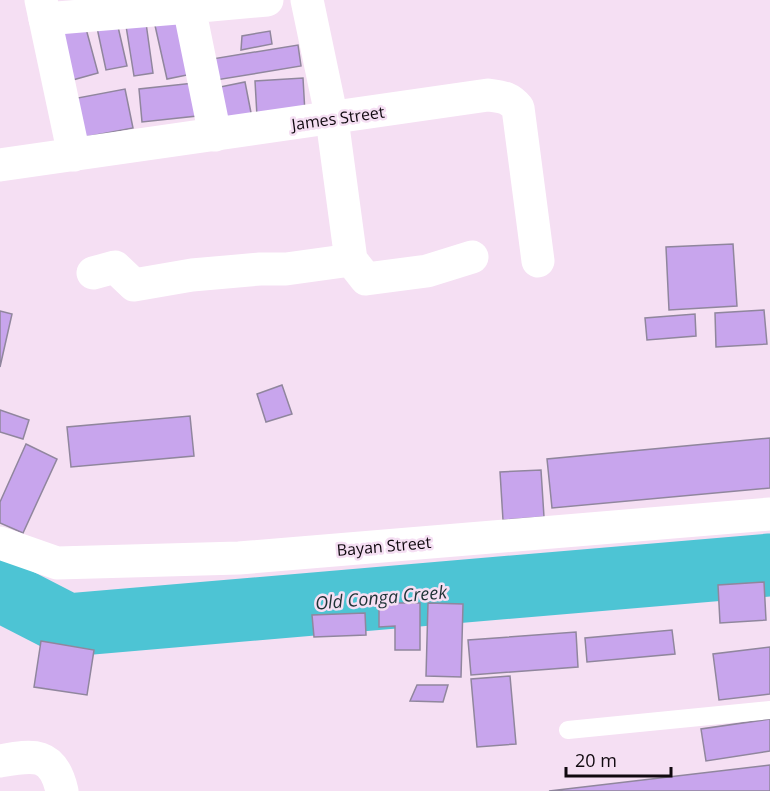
<svg xmlns="http://www.w3.org/2000/svg" width="770" height="791" viewBox="0 0 770 791" font-family="'Open Sans',sans-serif">
  <style>
    .lines { fill: none; stroke-linecap: round; stroke-linejoin: round }
    .river { stroke: #4dc4d4; stroke-width: 63 }
    .building { fill: #c8a5ed; stroke: #90869d; stroke-width: 1.5 }
    .lane { stroke: #fff; stroke-width: 18 }
    .street { stroke: #fff; stroke-width: 33 }
    .labels { text-anchor: middle; stroke-width: 5; stroke-linejoin: round; paint-order: stroke }
    .street-label { font-size: 16px; fill: #10090f; stroke: #f5dff3 }
    .water-label { font-size: 18px; font-style: italic; fill: #1e3336; stroke: #f5dff3 }
  </style>
  <rect width="100%" height="100%" fill="#f5dff3"/>
  <g class="lines">
    <path class="river" d="M0,590L68,625L770,565"/>
  </g>
  <g class="building">
    <path d="M179,15L192,74L167,79L154,21Z"/>
    <path d="M116,18L127,66L106,70L96,23Z"/>
    <path d="M146,23L153,73L134,76L126,26Z"/>
    <path d="M85,25L98,73L69,81L55,34Z"/>
    <path d="M270,31L272,44L241,50L242,36Z"/>
    <path d="M298,45L301,66L216,80L212,59Z"/>
    <path d="M303,78L305,113L257,116L255,81Z"/>
    <path d="M245,82L253,123L223,129L215,88Z"/>
    <path d="M194,83L197,116L142,122L139,89Z"/>
    <path d="M125,89L133,128L75,139L67,100Z"/>
    <path d="M733,244L737,306L669,310L666,247Z"/>
    <path d="M764,310L767,344L716,347L715,313Z"/>
    <path d="M0,311L12,314L0,367Z"/>
    <path d="M695,314L696,336L647,340L645,318Z"/>
    <path d="M282,385L292,414L266,422L257,394Z"/>
    <path d="M0,410L29,420L23,439L0,432Z"/>
    <path d="M190,416L194,456L71,467L67,427Z"/>
    <path d="M770,438V488L552,508L547,459Z"/>
    <path d="M26,444L57,459L23,533L0,523V502Z"/>
    <path d="M541,470L544,517L503,520L500,472Z"/>
    <path d="M764,582L766,620L720,623L718,585Z"/>
    <path d="M379,603H420V650H395V626L379,627Z"/>
    <path d="M428,603L463,604L461,677L426,676Z"/>
    <path d="M365,613L366,635L314,637L312,615Z"/>
    <path d="M672,630L675,654L587,662L585,638Z"/>
    <path d="M576,632L578,667L471,675L468,640Z"/>
    <path d="M41,641L94,650L87,695L34,687Z"/>
    <path d="M770,647V694L719,700L713,654Z"/>
    <path d="M510,676L516,744L477,747L471,679Z"/>
    <path d="M417,685H448L443,702L410,701Z"/>
    <path d="M770,719V751L706,761L701,729Z"/>
    <path d="M770,765V791H549Z"/>
  </g>
  <g class="lines">
    <path class="lane" d="M568,730L770,710"/>
    <g class="street">
      <path d="M41,0L74,155"/>
      <path d="M307,0L332,119L351,260L366,279L427,271L472,257"/>
      <path d="M45,19L189,7"/>
      <path d="M215,135L189,7L267,0"/>
      <path d="M0,165L488,95C502,97 509,97 518,108L538,261"/>
      <path d="M93,273L115,267L134,285L192,275L260,269H286L351,260"/>
      <path d="M0,543L57,563L239,558L770,514"/>
      <path d="M0,761C33,755 53,751 62,791"/>
    </g>
  </g>
  <g class="labels">
    <g class="street-label">
      <text transform="translate(338 118) rotate(-8)" y="6">James Street</text>
      <text transform="translate(384 546) rotate(-5)" y="6">Bayan Street</text>
    </g>
    <g class="water-label">
      <text transform="translate(381 598) rotate(-5)" y="6">Old Conga Creek</text>
    </g>
  </g>
  <path d="M566 767v9h105v-9" fill="none" stroke="#10090f" stroke-width="3"/>
  <text x="575" y="767" font-size="18" fill="#10090f" stroke="#f5dff3" stroke-width="4.5" paint-order="stroke">20 m</text>
</svg>
